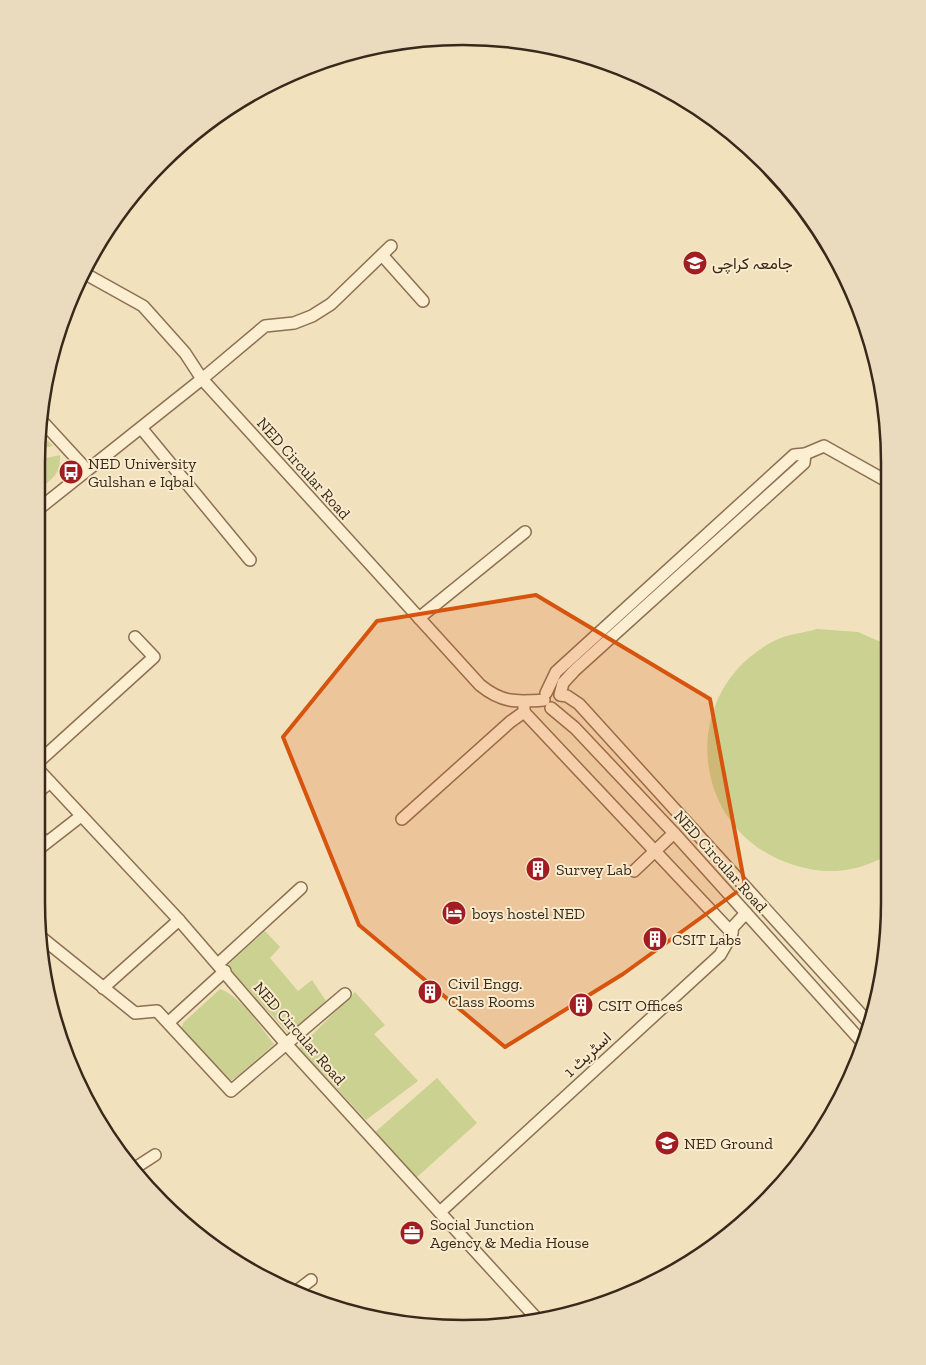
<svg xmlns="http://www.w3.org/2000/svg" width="926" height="1365" viewBox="0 0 926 1365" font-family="'Zilla Slab',Vazirmatn,serif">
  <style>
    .green { fill: #cbd190 }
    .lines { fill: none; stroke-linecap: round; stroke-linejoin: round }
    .minor-casing { stroke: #8c7054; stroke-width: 14 }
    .minor { stroke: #fceed1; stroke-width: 11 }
    .marked { fill: #d6540e; fill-opacity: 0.2; stroke: #d6540e; stroke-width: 4; stroke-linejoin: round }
    .labels { text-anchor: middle; stroke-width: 4; stroke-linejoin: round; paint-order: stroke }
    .poi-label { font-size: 16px; fill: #39291b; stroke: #f9ebcd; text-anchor: start }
    .street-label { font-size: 16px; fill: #39291b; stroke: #f9ebcd }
    .rim { fill: none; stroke: #39291b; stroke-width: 2.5 }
  </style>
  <rect width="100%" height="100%" fill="#f2e1bd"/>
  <g class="green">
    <path d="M39,432L53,446L38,449Z"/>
    <path d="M60,455C61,476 51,479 36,492L37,460Z"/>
    <path d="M817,629L858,632L890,646V855C878,860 863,867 851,869C832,873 812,871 794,865C688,833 676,689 776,640C788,634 804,633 817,629Z"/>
    <path d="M265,931L280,947L270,958L298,991L312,980L326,1001L288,1033L227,966Z"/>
    <path d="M220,989C242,997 259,1026 274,1044L238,1076L225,1084L180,1036L183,1023Z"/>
    <path d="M355,992L385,1025L374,1034L418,1081L366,1120L299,1048Z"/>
    <path d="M437,1078L477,1123L416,1178L374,1133Z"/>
  </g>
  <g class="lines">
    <defs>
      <g id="minor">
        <path d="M382,255L423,301"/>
        <path d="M82,272L143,306L185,353L202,379L265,326L294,323L312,316L331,304L391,246"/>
        <path d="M41,420L87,470"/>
        <path d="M142,429L250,560"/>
        <path d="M805,454L804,463L575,670L563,683L560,695L567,696L579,704L869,1023"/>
        <path d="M36,511L202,379L480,685C502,703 516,702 544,700"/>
        <path d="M419,618L525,532"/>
        <path d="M546,693L556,672L794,455L805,454L824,446L890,483"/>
        <path d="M551,708L575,728L674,833L862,1042"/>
        <path d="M524,712L732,933"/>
        <path d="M36,764L154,657L135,637"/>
        <path d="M36,767L179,920L287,1045L539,1321"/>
        <path d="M36,794L50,782"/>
        <path d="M402,819L510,722L524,712V705"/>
        <path d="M36,832L45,842"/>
        <path d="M36,851L81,816"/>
        <path d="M634,871L674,833"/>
        <path d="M42,938L135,1013L157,1011L231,1091L345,994"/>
        <path d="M218,964L301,888"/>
        <path d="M103,988L179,920"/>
        <path d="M169,1022L225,971"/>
        <path d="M135,1168L155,1155"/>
        <path d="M440,1212L720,955L731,936L733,927L746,913"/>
        <path d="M294,1293L311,1280"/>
      </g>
    </defs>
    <use href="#minor" class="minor-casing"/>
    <use href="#minor" class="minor"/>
  </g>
  <path class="marked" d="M536,595L710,699L745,886L623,974L505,1047L359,925L283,737L377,621Z"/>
  <defs>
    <symbol id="university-disc" viewBox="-11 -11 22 22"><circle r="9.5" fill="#a01e22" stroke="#f9ebcd"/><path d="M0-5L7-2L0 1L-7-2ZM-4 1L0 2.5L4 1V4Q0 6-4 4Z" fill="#fff"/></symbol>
    <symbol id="bus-disc" viewBox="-11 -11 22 22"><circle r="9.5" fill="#a01e22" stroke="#f9ebcd"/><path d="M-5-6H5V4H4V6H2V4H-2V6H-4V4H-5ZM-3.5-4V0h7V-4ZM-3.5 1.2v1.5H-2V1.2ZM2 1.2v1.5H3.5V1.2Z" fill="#fff"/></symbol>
    <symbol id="building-disc" viewBox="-11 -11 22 22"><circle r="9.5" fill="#a01e22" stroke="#f9ebcd"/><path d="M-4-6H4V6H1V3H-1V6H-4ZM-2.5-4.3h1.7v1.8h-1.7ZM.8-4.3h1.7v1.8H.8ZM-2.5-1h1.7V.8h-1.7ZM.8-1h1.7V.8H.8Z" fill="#fff"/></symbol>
    <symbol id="hotel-disc" viewBox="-11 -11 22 22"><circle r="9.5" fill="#a01e22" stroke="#f9ebcd"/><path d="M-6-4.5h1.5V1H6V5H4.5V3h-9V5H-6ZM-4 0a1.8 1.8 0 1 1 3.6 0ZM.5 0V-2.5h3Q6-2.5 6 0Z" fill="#fff"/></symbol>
    <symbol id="office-disc" viewBox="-11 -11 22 22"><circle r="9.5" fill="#a01e22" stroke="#f9ebcd"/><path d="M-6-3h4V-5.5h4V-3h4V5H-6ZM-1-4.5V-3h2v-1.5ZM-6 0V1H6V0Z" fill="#fff"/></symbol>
  </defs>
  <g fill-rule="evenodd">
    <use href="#university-disc" x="681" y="249" width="28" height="28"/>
    <use href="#bus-disc" x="57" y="458" width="28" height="28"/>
    <use href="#building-disc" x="524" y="855" width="28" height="28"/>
    <use href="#hotel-disc" x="440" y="899" width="28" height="28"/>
    <use href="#building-disc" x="641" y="925" width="28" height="28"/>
    <use href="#building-disc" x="416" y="978" width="28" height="28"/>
    <use href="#building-disc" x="567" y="991" width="28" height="28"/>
    <use href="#university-disc" x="653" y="1129" width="28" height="28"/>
    <use href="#office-disc" x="398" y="1219" width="28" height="28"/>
  </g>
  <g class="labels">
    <g class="poi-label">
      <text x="712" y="269">جامعہ کراچی</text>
      <text x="88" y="469">NED University<tspan x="88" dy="18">Gulshan e Iqbal</tspan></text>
      <text x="556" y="875">Survey Lab</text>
      <text x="472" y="919">boys hostel NED</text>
      <text x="672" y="945">CSIT Labs</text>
      <text x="448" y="989">Civil Engg.<tspan x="448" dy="18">Class Rooms</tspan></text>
      <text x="598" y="1011">CSIT Offices</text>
      <text x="684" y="1149">NED Ground</text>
      <text x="430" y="1230">Social Junction<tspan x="430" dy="18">Agency &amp; Media House</tspan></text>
    </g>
    <g class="street-label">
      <text transform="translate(304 468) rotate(48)" y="6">NED Circular Road</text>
      <text transform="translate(721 861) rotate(48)" y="6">NED Circular Road</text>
      <text transform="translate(300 1033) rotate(49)" y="6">NED Circular Road</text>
      <text transform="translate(587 1054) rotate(-43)" y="6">اسٹریٹ 1</text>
    </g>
  </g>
  <path d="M0 0H926V1365H0ZM463 45H463A418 418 0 0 1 881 463V902A418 418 0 0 1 463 1320H463A418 418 0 0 1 45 902V463A418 418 0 0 1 463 45Z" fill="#eadbbf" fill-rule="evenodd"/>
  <path class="rim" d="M463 45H463A418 418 0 0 1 881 463V902A418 418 0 0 1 463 1320H463A418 418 0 0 1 45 902V463A418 418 0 0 1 463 45Z"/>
</svg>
